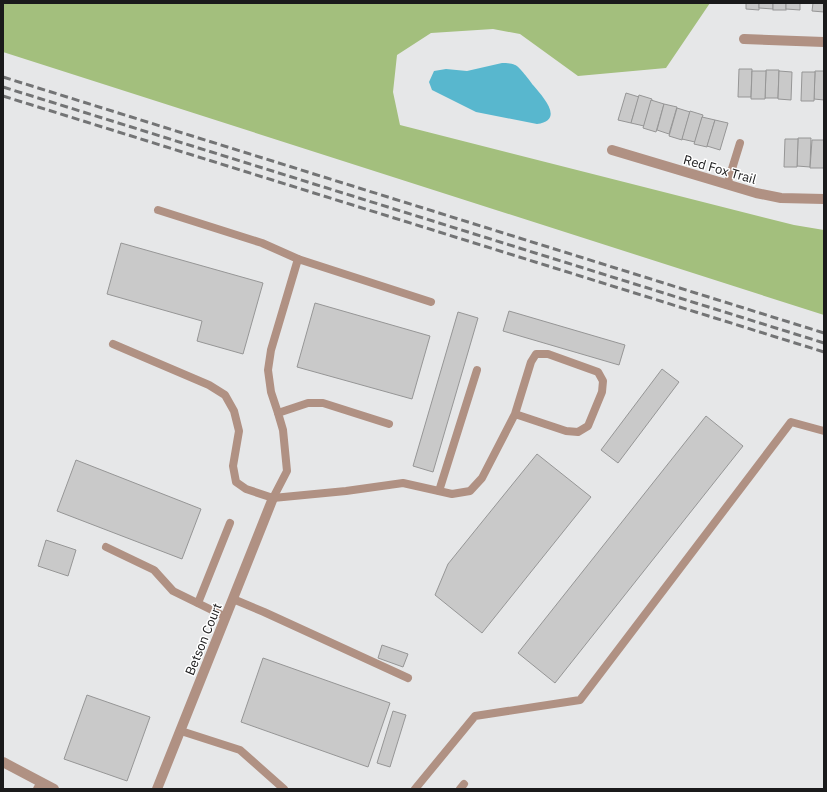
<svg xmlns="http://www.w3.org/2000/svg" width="827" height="792" viewBox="0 0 827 792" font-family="'IBM Plex Sans',sans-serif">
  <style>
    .forest { fill: #a3bf7d }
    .water { fill: #58b7ce }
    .building { fill: #c9c9c9; stroke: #969696 }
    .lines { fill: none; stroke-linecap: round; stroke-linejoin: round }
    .service { stroke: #b09183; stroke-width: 8 }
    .minor { stroke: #b09183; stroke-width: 10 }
    .rail { stroke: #737475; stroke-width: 3; stroke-dasharray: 8 4; stroke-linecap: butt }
    .labels { text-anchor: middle; stroke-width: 3; stroke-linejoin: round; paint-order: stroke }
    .street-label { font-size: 13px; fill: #1a1a1b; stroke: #fff }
  </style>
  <rect width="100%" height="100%" fill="#e6e7e8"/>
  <path class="forest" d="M3,3H710L666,68L578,76L520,34L493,29L431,33L397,55L393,92L400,125L794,225L824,230V315L3,52Z"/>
  <path class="water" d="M502,63C506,63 511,63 515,65C519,66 530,81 533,85C543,97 565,120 537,124L476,112L432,90L429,82L434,71L446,69L467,71Z"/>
  <g class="building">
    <path d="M746,3H759V10L746,9Z"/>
    <path d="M759,3H773V9L759,8Z"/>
    <rect x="773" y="3" width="13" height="7"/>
    <path d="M786,3H800V10L786,9Z"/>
    <path d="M813,3H824V12L812,11Z"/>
    <path d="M739,69H752L751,97H738Z"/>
    <path d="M766,70H779L778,98H765Z"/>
    <path d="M752,71H766L765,99H751Z"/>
    <path d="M779,71L792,72L791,100L778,99Z"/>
    <path d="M815,71H824V100L814,99Z"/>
    <path d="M802,72H815L814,101H801Z"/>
    <path d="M626,93L639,97L631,123L618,120Z"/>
    <path d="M639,95L652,99L644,126L631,123Z"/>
    <path d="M651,100L664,104L656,132L643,128Z"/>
    <path d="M664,104L677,107L669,134L657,130Z"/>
    <path d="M677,108L690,112L682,140L669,136Z"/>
    <path d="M690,111L703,115L695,142L682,139Z"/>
    <path d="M702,117L715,120L707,147L694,144Z"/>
    <path d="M715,120L728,123L720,150L707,146Z"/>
    <path d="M798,138H811L810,167L797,166Z"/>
    <path d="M785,139H798L797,167H784Z"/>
    <path d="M812,140H824V168H810Z"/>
    <path d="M121,243L263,283L243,354L197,341L202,321L107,294Z"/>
    <path d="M315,303L430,336L412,399L297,367Z"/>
    <path d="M509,311L625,345L619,365L503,331Z"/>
    <path d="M458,312L478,318L433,472L413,466Z"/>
    <path d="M662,369L679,382L618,463L601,450Z"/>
    <path d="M706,416L743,446L555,683L518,653Z"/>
    <path d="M537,454L591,497L482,633L435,595L448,564Z"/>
    <path d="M76,460L201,509L182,559L57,511Z"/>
    <path d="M46,540L76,550L68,576L38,566Z"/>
    <path d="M382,645L408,654L403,667L378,658Z"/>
    <path d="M263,658L390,703L368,767L241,722Z"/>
    <path d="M87,695L150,717L127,781L64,759Z"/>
    <path d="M393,711L406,715L390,767L377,763Z"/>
  </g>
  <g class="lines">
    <g class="service">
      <path d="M727,185L740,143"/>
      <path d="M158,210L262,243L298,259"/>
      <path d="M113,344L209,385L225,395L234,411L239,431L233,466L236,482L246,489L273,498L346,491L403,483L452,494L470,491L482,478L515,414L531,362L536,354H548L598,372L603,381L602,392L588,426L578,432L566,431L515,414"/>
      <path d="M278,413L271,392L268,370L271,350L298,259L431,302"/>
      <path d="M439,491L477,370"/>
      <path d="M273,498L287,471L283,430L278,413L308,403H323L389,424"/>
      <path d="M106,547L154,570L173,591L226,617"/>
      <path d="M233,599L264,612L408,678"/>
      <path d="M198,603L230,523"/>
      <path d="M181,731L240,750L284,789"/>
      <path d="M37,789L41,782"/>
      <path d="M415,789L475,716L580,700L791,422L824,431"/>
      <path d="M460,789L464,784"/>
    </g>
    <g class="minor">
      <path d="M744,39L824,42"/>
      <path d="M612,150L756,193L781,198L824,199"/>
      <path d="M3,762L54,789"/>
      <path d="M157,789L273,498"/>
    </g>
    <g class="rail">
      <path d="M3,77L824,333"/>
      <path d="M3,87L824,343"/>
      <path d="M3,96L824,352"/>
    </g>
  </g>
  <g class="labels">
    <g class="street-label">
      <text transform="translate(720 169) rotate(16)" y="5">Red Fox Trail</text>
      <text transform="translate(203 639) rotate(-68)" y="5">Betson Court</text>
    </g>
  </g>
  <rect width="827" height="792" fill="none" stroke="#1a1a1b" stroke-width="8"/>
</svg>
